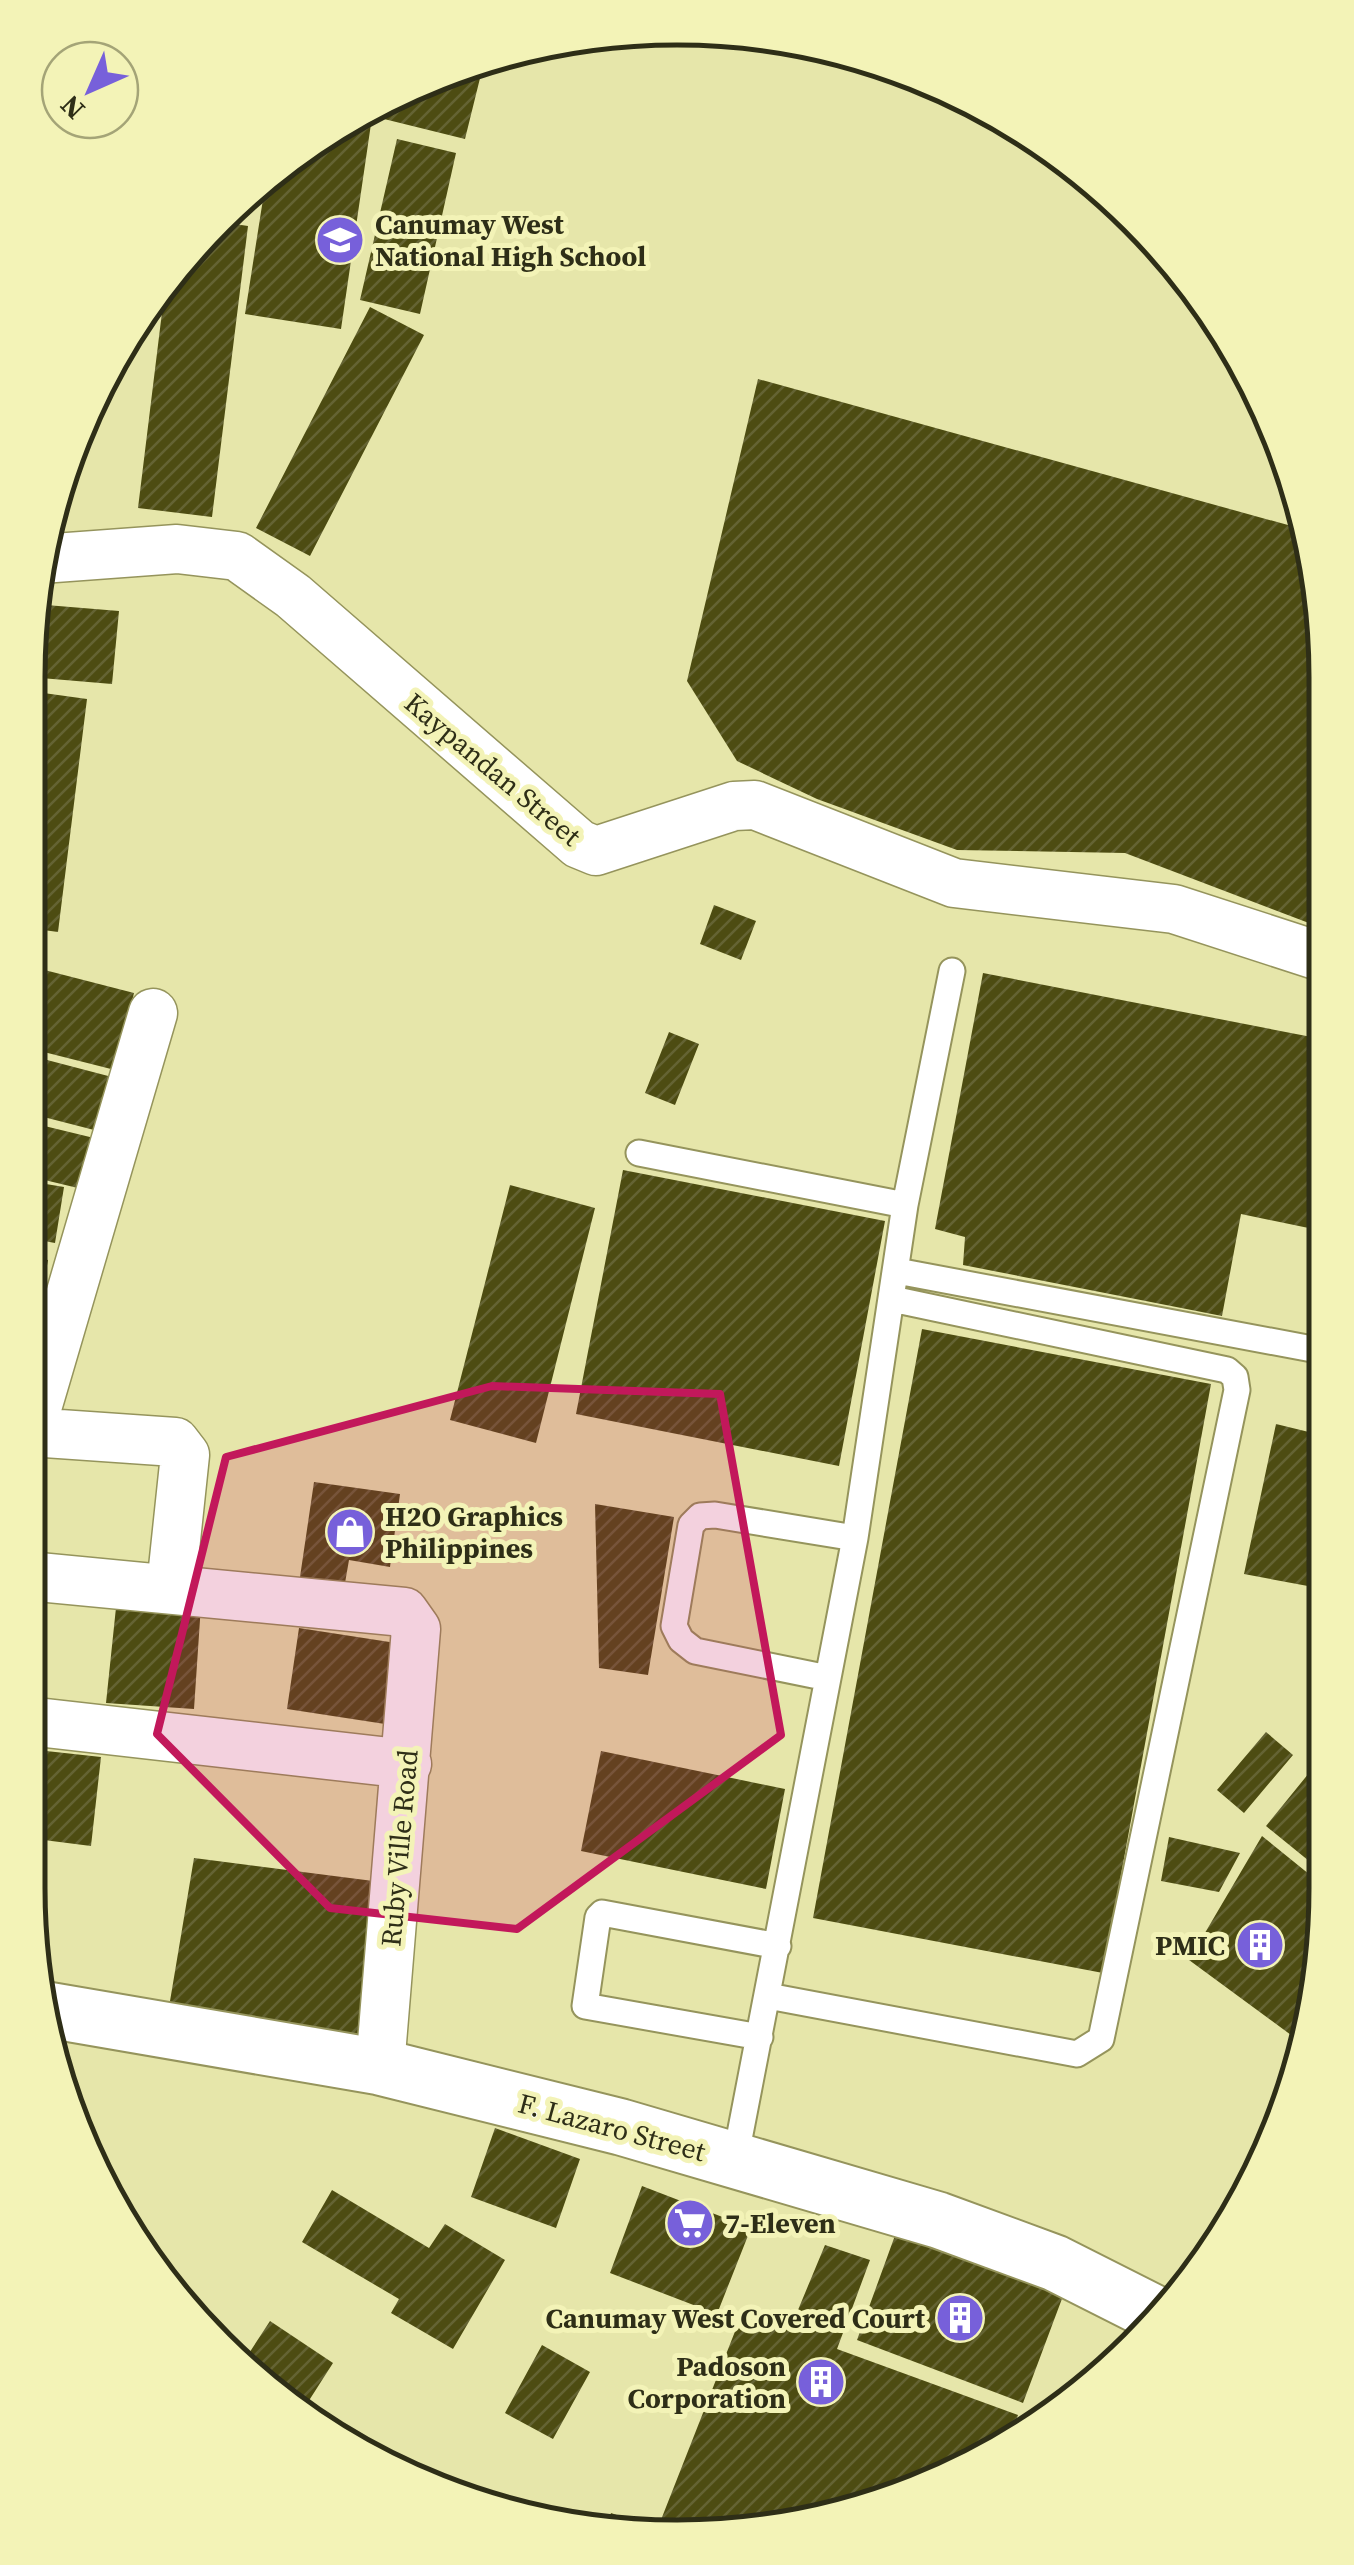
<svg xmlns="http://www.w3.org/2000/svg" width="1354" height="2565" font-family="'Source Serif 4',serif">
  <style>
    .building { fill: url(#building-hatch) }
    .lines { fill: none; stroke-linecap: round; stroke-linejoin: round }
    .service-casing { stroke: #95945c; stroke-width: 29 }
    .minor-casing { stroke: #95945c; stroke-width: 51 }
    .tertiary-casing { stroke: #95945c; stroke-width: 59 }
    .service { stroke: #fff; stroke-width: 25 }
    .minor { stroke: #fff; stroke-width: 48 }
    .tertiary { stroke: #fff; stroke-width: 55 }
    .marked { fill: #c2185b; fill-opacity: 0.2; stroke: #c2185b; stroke-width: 8; stroke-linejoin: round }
    .labels { text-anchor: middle; stroke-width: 10; stroke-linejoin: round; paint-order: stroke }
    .poi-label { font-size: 28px; font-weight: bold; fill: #2e2e17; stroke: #f3f3b7; text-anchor: start }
    .street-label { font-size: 28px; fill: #2e2e17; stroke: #f3f3b7 }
    .rim { fill: none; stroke: #2e2e17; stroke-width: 5 }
  </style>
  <defs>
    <pattern id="building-hatch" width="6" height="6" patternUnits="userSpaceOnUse" patternTransform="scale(2.5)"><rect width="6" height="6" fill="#4d4c12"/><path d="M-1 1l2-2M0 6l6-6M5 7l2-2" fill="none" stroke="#646333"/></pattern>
  </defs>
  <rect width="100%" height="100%" fill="#e6e6aa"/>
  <!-- building -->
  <path class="building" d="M484,62L465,139L384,119L387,110Z
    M372,117L341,329L245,314L266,180L281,162Z
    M397,139L456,153L420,314L360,300Z
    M228,223L248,226L212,517L138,508L164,296Z
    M370,307L424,335L310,556L256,528Z
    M758,379L1306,530L1321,593L1322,928L1125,853L957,850L817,799L737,761L687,681Z
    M34,604L119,611L112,684L29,677Z
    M29,691L87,699L58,932L29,928Z
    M714,905L756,921L741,960L700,944Z
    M29,966L134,993L115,1070L28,1048Z
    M983,973L1322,1039L1323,1231L1241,1214L1222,1316L963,1265L965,1237L935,1229Z
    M669,1032L699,1044L675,1105L645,1093Z
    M28,1055L112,1077L98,1131L28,1113Z
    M28,1122L94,1138L82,1189L28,1176Z
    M623,1170L885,1221L839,1466L576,1414Z
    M28,1181L64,1187L55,1243L28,1238Z
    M510,1185L595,1208L536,1443L450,1420Z
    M28,1256L48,1260L40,1305L28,1303Z
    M28,1309L38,1310L30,1359H28Z
    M922,1329L1211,1384L1103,1973L813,1918Z
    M1322,1406L1324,1589L1244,1574L1276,1424L1317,1434Z
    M314,1482L400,1494L390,1567L349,1560L345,1583L300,1577Z
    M595,1504L674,1517L648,1675L599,1668Z
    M117,1598L201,1605L194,1709L106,1703Z
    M299,1628L396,1643L385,1724L287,1709Z
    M1266,1732L1293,1755L1244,1813L1217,1790Z
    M28,1749L101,1757L91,1846L28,1838Z
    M601,1751L785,1789L766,1889L581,1851Z
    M1322,1757L1325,1759V1874L1266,1826Z
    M1262,1836L1325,1887V1930L1306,2046L1189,1960Z
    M1169,1837L1240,1853L1219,1892L1161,1881Z
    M194,1858L381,1882L362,2042L169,2007Z
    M495,2128L580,2159L556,2228L471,2197Z
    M642,2186L751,2228L717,2314L610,2273Z
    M332,2190L429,2248L445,2224L505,2260L453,2349L391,2313L399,2299L302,2242Z
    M897,2230L1063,2296L1023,2403L857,2340Z
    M825,2245L870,2260L837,2349L1018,2415L1012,2434L926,2488L720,2536L657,2530L745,2306L793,2322Z
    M270,2321L333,2363L301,2413L244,2361Z
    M542,2345L590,2372L553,2439L505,2413Z
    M611,2513L654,2528V2530L607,2525Z"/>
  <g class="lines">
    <!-- service casing -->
    <g class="service-casing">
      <path id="service" d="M639,1153L905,1205
        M897,1271L1323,1351
        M828,1678L695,1651L681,1640L674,1626L691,1525L700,1516L715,1515L855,1538
        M768,1996L1077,2054L1101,2039L1237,1390L1235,1377L1227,1370L892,1299
        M760,2037L585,2006L598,1917L602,1913L778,1946
        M735,2160L855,1538L905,1205L952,971"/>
    </g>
    <!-- minor casing -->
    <g class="minor-casing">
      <path id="minor" d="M41,559L177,549L237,556L293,596L579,844L596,851L734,806L755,805L954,883L1174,909L1322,957
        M153,1013L35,1415L45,1433L175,1442L185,1455L171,1587
        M28,1576L404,1612L416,1629L380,2067
        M28,1721L407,1764"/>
    </g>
    <!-- tertiary casing -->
    <g class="tertiary-casing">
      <path id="tertiary" d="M48,2010L380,2067L621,2127L938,2220L1055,2263L1156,2314"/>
    </g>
    <!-- service -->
    <use href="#service" class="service"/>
    <!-- minor -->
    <use href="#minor" class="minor"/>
    <!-- tertiary -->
    <use href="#tertiary" class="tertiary"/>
  </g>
  <!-- marked area -->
  <path class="marked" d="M492,1386L720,1394L781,1735L517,1929L330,1908L157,1734L226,1457Z"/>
  <!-- icons -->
  <defs>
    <g id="school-disc" transform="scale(2.5)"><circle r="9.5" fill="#7760da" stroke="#f3f3b7"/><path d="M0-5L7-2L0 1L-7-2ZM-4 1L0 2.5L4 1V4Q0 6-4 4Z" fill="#fff"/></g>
    <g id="shop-disc" transform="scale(2.5)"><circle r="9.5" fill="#7760da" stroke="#f3f3b7"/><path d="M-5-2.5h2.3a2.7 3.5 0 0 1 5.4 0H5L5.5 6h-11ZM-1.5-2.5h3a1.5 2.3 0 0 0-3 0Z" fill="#fff"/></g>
    <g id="building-disc" transform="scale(2.5)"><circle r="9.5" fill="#7760da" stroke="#f3f3b7"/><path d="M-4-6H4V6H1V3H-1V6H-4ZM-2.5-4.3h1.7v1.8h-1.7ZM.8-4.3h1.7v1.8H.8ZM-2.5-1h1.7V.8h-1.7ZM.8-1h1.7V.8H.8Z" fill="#fff"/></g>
    <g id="supermarket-disc" transform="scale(2.5)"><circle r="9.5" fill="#7760da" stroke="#f3f3b7"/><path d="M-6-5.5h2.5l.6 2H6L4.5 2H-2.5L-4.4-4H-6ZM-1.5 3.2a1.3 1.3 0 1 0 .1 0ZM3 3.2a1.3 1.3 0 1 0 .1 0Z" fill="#fff"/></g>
  </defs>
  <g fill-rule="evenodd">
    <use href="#school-disc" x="340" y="240"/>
    <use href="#shop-disc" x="350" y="1532"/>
    <use href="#building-disc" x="1260" y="1945"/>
    <use href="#supermarket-disc" x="690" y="2223"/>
    <use href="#building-disc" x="960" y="2318"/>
    <use href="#building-disc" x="821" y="2382"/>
  </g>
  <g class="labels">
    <!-- poi labels -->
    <g class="poi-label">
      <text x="375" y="234">Canumay West<tspan x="375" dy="32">National High School</tspan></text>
      <text x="385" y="1526">H2O Graphics<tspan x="385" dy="32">Philippines</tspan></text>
      <text x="1225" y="1955" text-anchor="end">PMIC</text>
      <text x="725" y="2233">7-Eleven</text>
      <text x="925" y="2328" text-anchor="end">Canumay West Covered Court</text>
      <text x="786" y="2376" text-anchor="end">Padoson<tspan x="786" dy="32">Corporation</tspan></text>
    </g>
    <!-- street labels -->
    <g class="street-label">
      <text transform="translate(493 769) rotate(40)" y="10">Kaypandan Street</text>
      <text transform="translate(399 1848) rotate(-85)" y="10">Ruby Ville Road</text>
      <text transform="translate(612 2127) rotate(15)" y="10">F. Lazaro Street</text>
    </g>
  </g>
  <!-- crop -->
  <path d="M0 0H1354V2565H0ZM677 45H677A632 632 0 0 1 1309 677V1888A632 632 0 0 1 677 2520H677A632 632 0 0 1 45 1888V677A632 632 0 0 1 677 45Z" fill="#f3f3b7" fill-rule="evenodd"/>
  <path class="rim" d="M677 45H677A632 632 0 0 1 1309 677V1888A632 632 0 0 1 677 2520H677A632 632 0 0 1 45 1888V677A632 632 0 0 1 677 45Z"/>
  <!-- north arrow -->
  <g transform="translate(90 90) rotate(225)"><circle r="48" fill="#f3f3b7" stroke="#a4a477" stroke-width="2.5"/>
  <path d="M0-8L18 38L0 25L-18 38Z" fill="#7760da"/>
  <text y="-15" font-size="28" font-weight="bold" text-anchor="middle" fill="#2e2e17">N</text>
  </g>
</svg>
